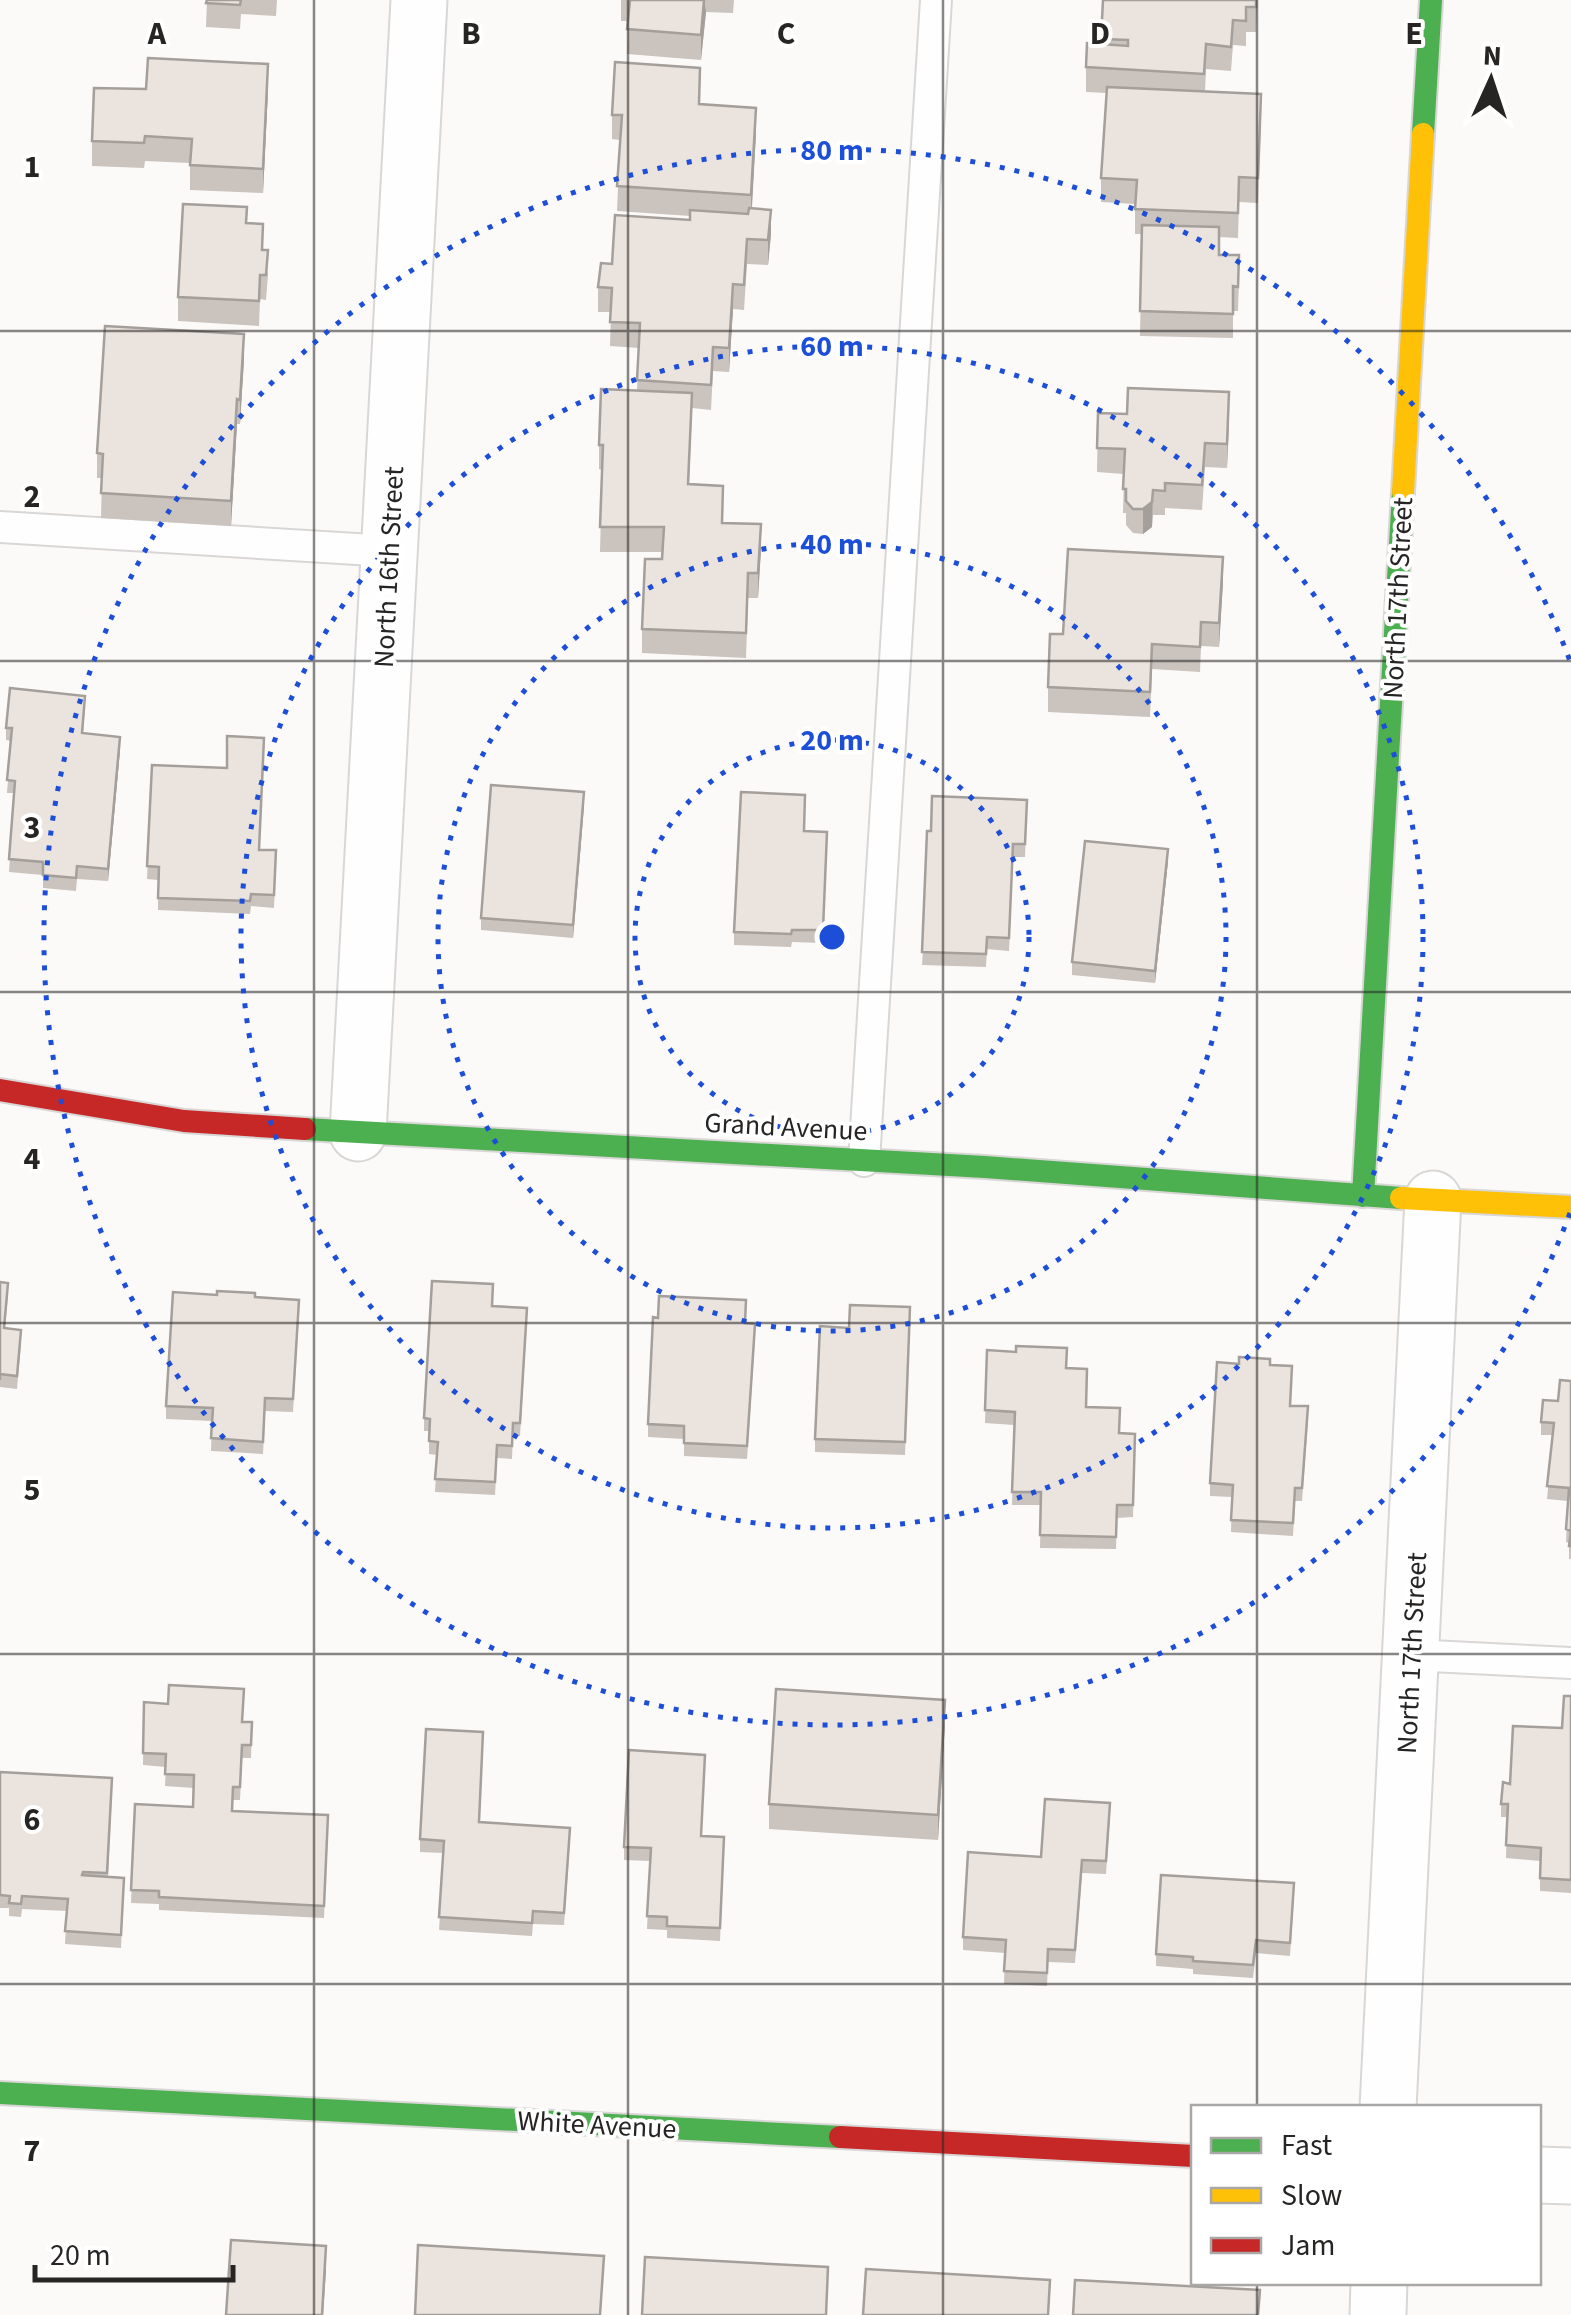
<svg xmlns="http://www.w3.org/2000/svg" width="1571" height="2315" font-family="'Source Sans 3',sans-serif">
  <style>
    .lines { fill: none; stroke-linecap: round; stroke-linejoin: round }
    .lane-casing { stroke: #d9d7d6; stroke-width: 34 }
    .street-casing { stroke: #d9d7d6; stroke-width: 59 }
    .fast-casing { stroke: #d9d7d6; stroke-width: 26 }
    .slow-casing { stroke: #d9d7d6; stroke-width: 26 }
    .jam-casing { stroke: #d9d7d6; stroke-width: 26 }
    .lane { stroke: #fffefe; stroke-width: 30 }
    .street { stroke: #fffefe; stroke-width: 55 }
    .fast { stroke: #4caf50; stroke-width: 22 }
    .slow { stroke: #ffc107; stroke-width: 22 }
    .jam { stroke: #c62828; stroke-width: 22 }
    .wall { fill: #cac3be }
    .shaded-wall { fill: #a49f9b }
    .building { fill: #ebe3dd; stroke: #a49f9b; stroke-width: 2.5 }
    .grid { fill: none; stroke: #272524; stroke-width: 2.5; stroke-opacity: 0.55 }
    .ring { fill: none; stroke: #1d4ed8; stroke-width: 5; stroke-dasharray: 5 10 }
    .labels { text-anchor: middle; stroke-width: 8; stroke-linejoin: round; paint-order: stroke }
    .street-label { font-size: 28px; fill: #272524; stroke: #fff }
    .grid-label { font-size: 32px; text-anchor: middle; font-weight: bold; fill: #272524; stroke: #fff; stroke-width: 8; stroke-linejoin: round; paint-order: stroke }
    .centre { fill: #1d4ed8; stroke: #fff; stroke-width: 5 }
    .ring-label { font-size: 30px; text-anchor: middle; font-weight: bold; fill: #1d4ed8; stroke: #fff; stroke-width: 8; stroke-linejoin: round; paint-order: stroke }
  </style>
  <rect width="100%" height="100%" fill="#fcfaf8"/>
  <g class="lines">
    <!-- lane casing -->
    <g class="lane-casing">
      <path id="lane" d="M0,527L389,551
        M864,1161L936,0
        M1411,1655L1571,1663"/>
    </g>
    <!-- street casing -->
    <g class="street-casing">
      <path id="street" d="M358,1133L419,0
        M1388,2108L1433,1199
        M1538,2175L1571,2176
        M1378,2315L1379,2282"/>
    </g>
    <!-- fast casing -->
    <g class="fast-casing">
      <path id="fast" d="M1423,134L1431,0
        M305,1129L985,1167L1401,1198
        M1363,1196L1403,492
        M0,2093L840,2137"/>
    </g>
    <!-- slow casing -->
    <g class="slow-casing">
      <path id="slow" d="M1403,492L1423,134
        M1401,1198L1571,1207"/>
    </g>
    <!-- jam casing -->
    <g class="jam-casing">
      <path id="jam" d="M0,1090L184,1121L305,1129
        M840,2137L1194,2156"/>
    </g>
    <!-- lane -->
    <use href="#lane" class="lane"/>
    <!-- street -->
    <use href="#street" class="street"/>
    <!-- fast -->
    <use href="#fast" class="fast"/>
    <!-- slow -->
    <use href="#slow" class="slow"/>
    <!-- jam -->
    <use href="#jam" class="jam"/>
  </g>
  <!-- wall -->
  <path class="wall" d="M207,0H277L276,16L241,14L240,29L206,27Z
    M621,0H734L733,13L706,12L701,60L627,54L628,21H621Z
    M1103,0H1257L1256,32H1246V46L1233,45L1231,71L1206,69L1205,92L1261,119L1258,203L1239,202L1238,238L1219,237V255L1239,280L1238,311H1233V338L1140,336L1142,234H1135V204L1101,202V178L1107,93L1086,92V67L1101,44Z
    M268,89L263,193L190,190V163L145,161L144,168L92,166V141Z
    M700,104L756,133L752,209L771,234L768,265L747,264L744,310L733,309L729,372L713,371L711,410L692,408L689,484L722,523L761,549L758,598H748L746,658L642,653V629L662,559V552H600L602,470L599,469V445L637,390L639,348L610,346L611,312H598V287L612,264L690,220V216L617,211L620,140L612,139V115Z
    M247,223L263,250L268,275L266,300L260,299L259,326L178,321V297Z
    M244,359L240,424H237L231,526L101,518L102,478H97V453Z
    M1098,413L1229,417L1227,468L1205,467L1202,510L1165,508V515H1153L1152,527L1143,534L1133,533L1126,525V513H1123L1124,474L1097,472Z
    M1223,582L1219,647L1201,646L1200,672L1152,669L1150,717L1048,712V687L1063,634Z
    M85,708L83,733L120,750L108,881L77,879L76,891L43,888V875L9,872L14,793H7L11,741L6,740V728Z
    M152,765L276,863L274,908L251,906L250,914L158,910V880L147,879Z
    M1027,800L1025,857H1013L1009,951L987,949L986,967L922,965L931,831Z
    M584,805L573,938L481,930V918Z
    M804,831L827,832L823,943L792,942L791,947L734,945V932Z
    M1168,861L1155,983L1072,975V962Z
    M0,1282L8,1295L5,1328L21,1343L17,1389L0,1387V1392Z
    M255,1297L299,1313L293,1412L265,1411L263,1454L211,1451L212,1421L166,1419V1406Z
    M493,1306L527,1320L520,1436H513L512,1459L497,1458L495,1495L435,1492L437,1455L429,1454V1431H424V1418Z
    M910,1307L905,1455L815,1452V1439L849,1328Z
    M746,1323L755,1337L747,1459L684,1456V1439L648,1437V1424Z
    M987,1350L1066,1368L1086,1407L1120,1433L1135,1434L1133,1517L1117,1518L1116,1549L1040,1548L1041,1505H1012L1014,1425L985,1423Z
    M1270,1365L1290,1406L1308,1419L1302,1501H1295L1293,1536L1231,1532L1232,1497L1210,1496V1483Z
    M1571,1381V1559H1569V1543L1566,1542L1568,1501L1547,1499L1553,1435H1541V1422Z
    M1571,1696V1893L1540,1891V1861L1506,1858L1507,1817H1501V1804L1510,1784L1562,1728Z
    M144,1702L168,1704L243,1722H252L251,1758H242L240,1800H233L232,1811L328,1815L324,1918L159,1910V1904L131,1903L135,1804L193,1807L194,1788L165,1786L166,1767L143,1765Z
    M945,1724L938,1840L769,1829V1804Z
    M0,1772L112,1791L108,1877L124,1878L121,1948L65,1944L67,1911L22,1909L21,1917L9,1916V1908H0Z
    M1110,1816L1106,1874L1082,1873L1075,1963L1048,1962L1047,1986L1004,1984L1005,1953L963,1950V1937L1041,1857Z
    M479,1822L570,1840L564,1925L533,1924L532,1936L439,1930L444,1853L420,1852V1839Z
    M701,1836L724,1837L720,1941L667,1938V1930L647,1929L650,1861L624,1860V1847Z
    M1294,1896L1290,1956L1256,1953L1253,1978L1193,1974V1969L1156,1966V1954Z"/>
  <!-- shaded-wall -->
  <path class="shaded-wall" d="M704,0L706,12L701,60V35Z
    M268,64V89L263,193V169Z
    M756,108V133L751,220V195Z
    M771,210V234L768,265V240Z
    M733,284V309L729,372V348Z
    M244,334V359L240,424V400Z
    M1229,392V417L1227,468V444Z
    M237,399V424L231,526V501Z
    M1153,490L1152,527L1143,534V509Z
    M761,524V549L758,598V573Z
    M1223,557V582L1219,647V623Z
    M120,737V750L108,881V869Z
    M584,792V805L573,938V925Z
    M1168,849V861L1155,983V971Z
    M945,1700V1724L938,1840V1815Z
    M326,2246V2271L323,2315H322Z"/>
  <!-- building -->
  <path class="building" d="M207,0H241L240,5L206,3Z
    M630,0H704L701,35L627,29Z
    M1103,0H1256V7H1246V21L1233,20L1231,47L1206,44L1204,74L1086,67L1087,43L1128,46V40L1101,39Z
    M148,58L268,64L263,169L190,165L192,139L145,136L144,143L92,141L94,88L146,89Z
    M615,62L700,68L699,104L756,108L751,195L617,186L622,115H612Z
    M1107,87L1261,94L1258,178L1239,177L1238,213L1135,209L1137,180L1101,178Z
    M183,204L247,207L246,223L263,224L262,250H268L266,275H260L259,301L178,297Z
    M749,208L771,210L768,240L747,239L744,285L733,284L729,348L713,347L711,385L637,380L640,323L610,322L612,288L598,287L601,263L612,264L615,215L690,220V210L748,214Z
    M1142,225L1219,227V255H1239L1238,287L1233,286V314L1140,311Z
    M105,326L244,334L240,400L237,399L231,501L101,493L103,454L97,453Z
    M1128,388L1229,392L1227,444L1205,443L1202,485L1165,483V491L1153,490L1152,502L1143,509H1133L1126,501V489H1123L1125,449L1097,448L1098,413L1127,414Z
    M601,389L692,393L688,484L723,486L722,523L761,524L758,573H748L746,633L642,629L645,559H662L664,527H600L603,445H599Z
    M1068,549L1223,557L1219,623L1201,622L1200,647L1152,644L1150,692L1048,687L1050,634H1063Z
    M10,688L85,696L82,733L120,737L108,869L77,866L76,878L43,875V862L9,859L15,781L7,780L12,728H6Z
    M227,736L264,738L259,850H276L274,895L251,894L250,901L158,898L159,867L147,866L152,765L227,768Z
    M491,785L584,792L573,925L481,918Z
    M741,792L805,795L804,831L827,832L823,930H792L791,934L734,932Z
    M932,796L1027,800L1025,844H1013L1009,938L987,937L986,954L922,952L927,831H931Z
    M1085,841L1168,849L1155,971L1072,962Z
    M432,1281L493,1284L492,1306L527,1308L520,1423H513L512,1446L497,1445L495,1482L435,1479L438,1442L429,1441L430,1419L424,1418Z
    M0,1282L8,1283L4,1328L21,1330L17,1376L0,1374V1380Z
    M217,1291L255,1293V1297L299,1300L293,1399L265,1398L263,1442L211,1438L213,1408L166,1406L173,1292L217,1295Z
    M659,1296L746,1300L745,1323L755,1324L747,1446L684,1443V1426L648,1424L653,1317L658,1318Z
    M850,1305L910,1307L905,1442L815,1439L820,1326L849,1328Z
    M1016,1346L1067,1348L1066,1368L1087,1369L1086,1407L1120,1408L1119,1433L1135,1434L1133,1505H1117L1116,1537L1040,1535L1041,1492H1012L1015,1412L985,1410L987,1350L1016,1352Z
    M1239,1357L1270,1359V1365L1292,1366L1290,1406H1308L1302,1488H1295L1293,1523L1231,1520L1233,1485L1210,1483L1217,1362L1239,1364Z
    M1560,1380L1571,1381V1546H1569L1571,1531L1566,1529L1569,1488L1547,1486L1554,1423L1541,1422L1543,1400L1558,1401Z
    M169,1685L244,1689L242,1722H252L251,1745H242L240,1787H233L232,1811L328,1815L324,1906L159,1897V1891L131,1890L135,1804L193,1807L194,1775L165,1774L166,1754L143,1753L144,1702L168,1704Z
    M776,1689L945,1700L938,1815L769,1804Z
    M1564,1696H1571V1880L1540,1878L1541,1848L1506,1845L1508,1804H1501L1503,1782L1510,1784L1513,1726L1562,1728Z
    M426,1729L483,1732L479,1822L570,1828L564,1913L533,1911L532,1923L439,1917L444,1841L420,1839Z
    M629,1750L705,1755L701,1836L724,1837L720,1928L667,1926V1917L647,1916L651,1848L624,1847Z
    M0,1772L112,1778L107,1873L83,1872L82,1875L124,1878L121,1935L65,1931L68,1899L22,1896L21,1904L9,1903L10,1896L0,1895Z
    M1045,1799L1110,1803L1106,1861L1082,1860L1075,1950L1048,1949L1047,1973L1004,1971L1006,1940L963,1937L968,1852L1041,1857Z
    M1161,1875L1294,1883L1290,1943L1256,1940L1253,1965L1193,1961V1957L1156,1954Z
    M231,2240L326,2246L322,2315H226Z
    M418,2245L604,2256L600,2315H415Z
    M645,2257L828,2267L826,2315H642Z
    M866,2269L1050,2280L1048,2315H863Z
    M1075,2280L1260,2290L1258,2315H1073Z"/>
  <!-- grid -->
  <path class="grid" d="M314,0V2315M628,0V2315M943,0V2315M1257,0V2108M0,331H1571M0,661H1571M0,992H1571M0,1323H1571M0,1654H1571M0,1984H1571M1257,2282V2315"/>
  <!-- distance rings -->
  <g class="ring">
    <circle cx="832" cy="937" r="197"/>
    <circle cx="832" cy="937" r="394"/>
    <circle cx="832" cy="937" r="591"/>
    <path d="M1570 1213A788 788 0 1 1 1570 661"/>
  </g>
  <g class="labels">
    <!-- street labels -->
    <g class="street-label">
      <text transform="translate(388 567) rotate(-87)" y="10">North 16th Street</text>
      <text transform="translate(1397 598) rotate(-87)" y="10">North 17th Street</text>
      <text transform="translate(786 1126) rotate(3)" y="10">Grand Avenue</text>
      <text transform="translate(1411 1653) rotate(-87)" y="10">North 17th Street</text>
      <text transform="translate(597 2124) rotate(3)" y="10">White Avenue</text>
    </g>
  </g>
  <g class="grid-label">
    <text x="157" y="44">A</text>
    <text x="471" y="44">B</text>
    <text x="786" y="44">C</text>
    <text x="1100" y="44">D</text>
    <text x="1414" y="44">E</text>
    <text x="32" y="177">1</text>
    <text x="32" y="507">2</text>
    <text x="32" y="838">3</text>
    <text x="32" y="1169">4</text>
    <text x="32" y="1500">5</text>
    <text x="32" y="1830">6</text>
    <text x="32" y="2161">7</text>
  </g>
  <circle cx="832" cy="937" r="15" class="centre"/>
  <g class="ring-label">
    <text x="832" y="160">80 m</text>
    <text x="832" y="356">60 m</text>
    <text x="832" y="554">40 m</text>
    <text x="832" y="750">20 m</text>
  </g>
  <!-- legend -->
  <rect x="1191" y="2105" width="350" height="180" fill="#ffffff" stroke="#a9a8a7" stroke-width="2.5"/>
  <rect x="1211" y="2138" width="50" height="15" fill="#4caf50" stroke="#a9a8a7" stroke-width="2.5"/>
  <text x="1281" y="2155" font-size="30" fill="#272524">Fast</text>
  <rect x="1211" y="2188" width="50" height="15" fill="#ffc107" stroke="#a9a8a7" stroke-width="2.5"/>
  <text x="1281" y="2205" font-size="30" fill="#272524">Slow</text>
  <rect x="1211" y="2238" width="50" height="15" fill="#c62828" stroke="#a9a8a7" stroke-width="2.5"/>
  <text x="1281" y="2255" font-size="30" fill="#272524">Jam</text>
  <!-- north arrow -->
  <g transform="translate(1491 80) rotate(3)" stroke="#ffffff" stroke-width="8" paint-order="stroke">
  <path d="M0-8L18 38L0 25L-18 38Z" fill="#272524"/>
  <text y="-15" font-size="28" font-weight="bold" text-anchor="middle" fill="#272524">N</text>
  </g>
  <!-- scale -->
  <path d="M35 2265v15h198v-15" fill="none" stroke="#272524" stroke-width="5"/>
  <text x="50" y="2265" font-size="30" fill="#272524" stroke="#ffffff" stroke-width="8" paint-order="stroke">20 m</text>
</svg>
